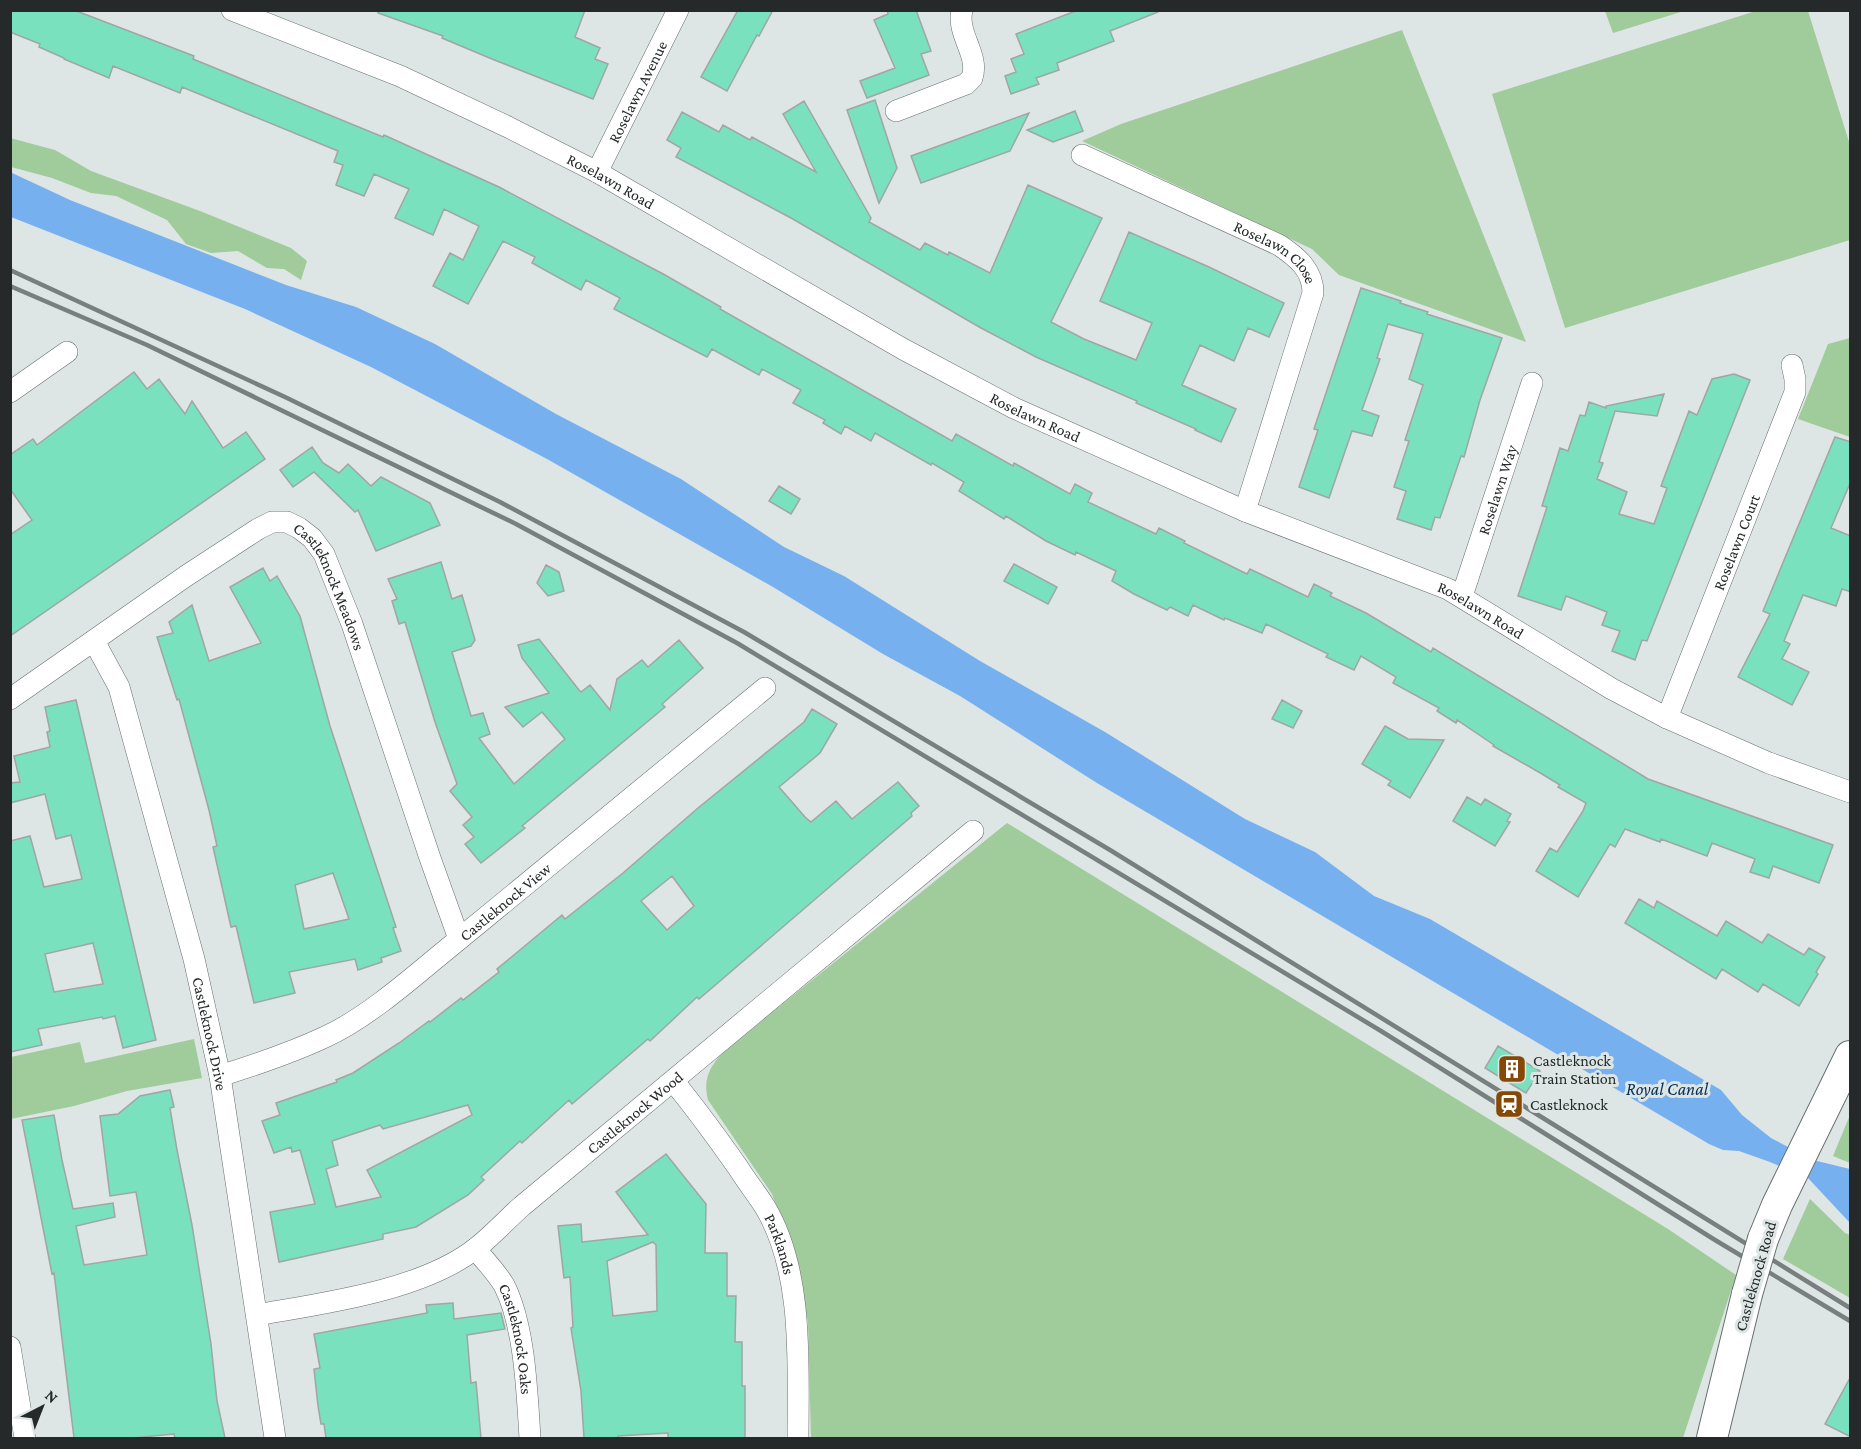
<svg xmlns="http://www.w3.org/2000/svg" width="1861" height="1449" font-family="'Crimson Pro',serif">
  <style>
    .green { fill: #a0cb9a }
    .water { fill: #77b0ef }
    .building { fill: #79e1be; stroke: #9fa6a3; stroke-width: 1.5; fill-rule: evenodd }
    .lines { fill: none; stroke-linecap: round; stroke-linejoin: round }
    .street-casing { stroke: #686f6f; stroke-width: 22 }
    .secondary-casing { stroke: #686f6f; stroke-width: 32 }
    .street { stroke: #fff; stroke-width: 21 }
    .secondary { stroke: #fff; stroke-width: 30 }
    .rail { stroke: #797e7e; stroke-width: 4.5 }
    .secondary-bridge-casing { stroke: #686f6f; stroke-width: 32; stroke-linecap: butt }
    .secondary-bridge { stroke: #fff; stroke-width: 30 }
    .labels { text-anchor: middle; stroke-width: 6; stroke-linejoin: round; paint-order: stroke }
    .street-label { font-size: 16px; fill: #262929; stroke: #dde5e5 }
    .poi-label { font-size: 16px; fill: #262929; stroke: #dde5e5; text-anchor: start }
    .water-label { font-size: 18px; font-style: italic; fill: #052e56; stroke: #dde5e5 }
  </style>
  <rect width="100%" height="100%" fill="#dde5e5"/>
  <!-- green -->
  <path class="green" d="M1759,10L1808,11L1850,145V240L1565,328L1492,94Z
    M1605,11V10L1684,11L1613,33Z
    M1402,30L1526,342L1339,275L1312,249L1082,141L1121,124Z
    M10,138L55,150L91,171L200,211L291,248L307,261L301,280L284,269L267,268L238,251L211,253L186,244L167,220L116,196L91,193L52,178L11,167Z
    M1850,338V437L1798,419L1828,344Z
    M1007,823L1668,1229L1736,1275L1683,1438H811L808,1322L791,1248L772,1194L708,1100C703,1079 709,1068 723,1052Z
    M194,1039L202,1078L127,1091L74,1106L11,1119V1057L80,1042L85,1063Z
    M1850,1115V1163L1833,1156Z
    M1810,1199L1845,1233L1850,1235V1298L1783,1259Z"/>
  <!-- water -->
  <path class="water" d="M10,172L70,200L286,285L356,307L435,344L556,414L681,479L784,547L844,576L980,661L1105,732L1245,819L1315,852L1374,896L1430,919L1721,1090L1742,1115L1771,1138L1813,1160L1850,1169V1223L1808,1178L1770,1162L1739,1151L1723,1150L1709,1144L1097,783L960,696L883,654L773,587L547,459L371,367L245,309L11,217Z"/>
  <!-- building -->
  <path class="building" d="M10,10H74L194,56L193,59L383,137L384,135L499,187L665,275L721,307L720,309L952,441L956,434L1013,466L1014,463L1070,494L1075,484L1092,493L1088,502L1156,534L1159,528L1185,541L1184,543L1247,574L1250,569L1308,597L1314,584L1332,593L1330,596L1366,613L1431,652L1433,648L1648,779L1833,845L1819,883L1773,866L1769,878L1750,872L1755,859L1712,843L1707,856L1661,839L1660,842L1625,829L1615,847L1610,844L1578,897L1536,871L1550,848L1557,852L1583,811L1586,803L1558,787L1560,785L1542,774L1493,746L1494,745L1457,720L1456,723L1437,711L1439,708L1393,683L1396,677L1361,656L1354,670L1326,657L1328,654L1266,624L1262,633L1225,618L1224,620L1193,605L1188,616L1170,607L1167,610L1134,594L1112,581L1116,571L1076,552L1075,555L1046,541L1006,516L1004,519L959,491L964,482L932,463L931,465L875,433L871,441L845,426L841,434L823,423L825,420L793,403L801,390L762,369L759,375L712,349L707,357L614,309L620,298L586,280L581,290L532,263L535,257L503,241L468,304L433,286L450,253L463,260L479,226L444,209L433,235L395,218L409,189L374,174L364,196L336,185L343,165L334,162L338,151L182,87L180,93L113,66L109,78L64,59V58L39,47L40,44L10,32Z
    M378,10H585L575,37L600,48L595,59L608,64L593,99L492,59L442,38L443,36L378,13Z
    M738,10H773L759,36L757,35L727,91L701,77Z
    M887,10H916L931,51L921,54L929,75L867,98L860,81L895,68L874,20L888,14Z
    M1078,10H1158V12L1110,31L1114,41L1057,63L1059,70L1036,78L1039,84L1011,94L1005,76L1016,72L1011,59L1024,54L1016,34Z
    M875,100L897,168L879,203L847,110Z
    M804,101L871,218L869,222L920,250L925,243L948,255L949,252L990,273L1028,185L1102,218L1051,322L1084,339L1136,360L1152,323L1100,301L1129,232L1209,267L1284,303L1269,337L1248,328L1234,361L1200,345L1182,385L1236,409L1221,442L1195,430L1196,429L1136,403L1137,401L1036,357L981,328L791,218L676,157L681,148L667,140L682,112L719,132L723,125L750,140L752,137L816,172L783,114Z
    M1075,111L1083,131L1053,142L1027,130Z
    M1029,113L1010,151L921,183L911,156Z
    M1361,288L1401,301L1400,303L1428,312L1427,314L1502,338L1480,400L1464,457L1461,456L1440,518L1435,517L1431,530L1397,519L1406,491L1394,487L1409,441L1405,440L1423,385L1409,379L1423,334L1388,324L1377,358L1380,359L1362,410L1379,416L1372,436L1352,431L1329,498L1299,487L1318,430L1314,429Z
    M134,372L147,389L159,379L185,414L192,401L223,448L246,432L265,459L10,636V535L32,520L10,489V455L33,439L37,445Z
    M1734,374L1750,380L1647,641L1642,640L1635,660L1612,651L1620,631L1602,625L1607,612L1566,596L1561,610L1518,596L1547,507L1542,506L1560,448L1568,451L1580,415L1585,416L1589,402L1606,408V406L1664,394L1657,416L1615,411L1599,462L1603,463L1597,479L1627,492L1619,514L1654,524L1667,488L1661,486L1689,411L1697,415L1712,379Z
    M1835,437L1851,442V481L1831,528L1851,536V592L1842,589L1836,606L1803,595L1784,641L1790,644L1782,659L1809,672L1792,705L1738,677L1770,614L1763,611Z
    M312,447L323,463L339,473L348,464L371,486L381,477L430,503L440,525L376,551L358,510L355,512L314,472L293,487L280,470Z
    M779,486L800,499L791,514L769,501Z
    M441,562L452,599L462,595L475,640L471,646L452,652L471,716L483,713L490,734L479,738L514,784L565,739L542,712L523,727L505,707L549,693L522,658L518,645L539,639L579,690L581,692L590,685L610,710L617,679L642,660L648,667L679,640L703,668L662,704L665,707L522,826L525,828L481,863L465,844L474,837L463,825L472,817L450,791L457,784L435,722L405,622L399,624L392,601L397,599L388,579Z
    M1014,564L1057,587L1048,604L1004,581Z
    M546,565L559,572L564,591L548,596L537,583Z
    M263,568L270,581L277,576L300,616L330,726L396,927L393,928L401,951L381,958L382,962L358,970L355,959L289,972L295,993L254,1003L236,926L231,927L220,878L213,847L217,846L209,810L179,699L177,700L157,637L173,633L169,622L192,605L209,661L261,643L230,587ZM333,873L349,919L304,929L295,885Z
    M76,700L156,1040L123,1048L115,1016L103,1019L102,1017L38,1029L42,1045L10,1052V841L30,836L44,887L82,879L71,835L56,839L45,794L10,803V783L20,782L14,756L50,747L47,732L50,731L45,707ZM93,943L103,984L54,992L45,954Z
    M1282,700L1302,711L1293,728L1272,719Z
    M812,709L837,724L820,753L779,787L805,817L811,822L836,801L852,819L898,782L919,806L911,813L912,816L699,999L697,997L650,1041L648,1039L572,1104L569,1100L522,1143L520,1141L481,1177L484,1180L468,1195L416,1227L383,1234V1239L279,1262L270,1212L315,1204L300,1150L292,1152L291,1147L274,1153L262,1121L280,1115L276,1103L337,1082L336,1080L353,1073L399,1043L429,1021L430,1022L461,998L463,1000L499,972L497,969L562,915L565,919L623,873L698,808L804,722ZM672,876L694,906L667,930L641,901ZM468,1105L472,1115L367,1170L381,1197L336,1207L326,1169L338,1165L332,1141L380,1125L383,1129Z
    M1385,726L1408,739L1444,740L1410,798L1388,785L1391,781L1362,764Z
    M1467,797L1481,805L1485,799L1511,814L1507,821L1510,822L1495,846L1453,821Z
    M1639,899L1654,908L1657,901L1717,936L1726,921L1762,943L1768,934L1804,955L1809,948L1825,957L1816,972L1818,974L1799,1006L1763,984L1758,992L1722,969L1716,979L1625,923Z
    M1498,1046L1540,1071L1526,1093L1485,1068Z
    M170,1090L174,1107L170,1108L177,1150L192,1225L211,1344L217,1401L225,1438H175L174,1434L132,1438H74L54,1273L52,1274L22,1120L54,1115L62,1160L73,1209L113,1203L115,1217L76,1226L84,1265L147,1255L136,1192L110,1196L100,1116L118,1114L140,1096Z
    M666,1154L706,1204L705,1253H727V1296H736L735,1342H742V1386H745V1438H668V1433L618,1436V1438H584L581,1391L571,1328L573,1327L570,1277L564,1278L558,1226L581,1224L582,1242L648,1235L616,1192ZM653,1242L656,1245L657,1311L613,1316L607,1261Z
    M453,1303L454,1319L501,1313L505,1329L467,1335L471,1383L476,1382L481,1438H326L324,1424H321L318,1406L314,1369L320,1368L314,1334L427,1313L426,1305Z
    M1851,1376V1437L1825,1424Z"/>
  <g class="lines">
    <!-- street casing -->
    <g class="street-casing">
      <g id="street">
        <path id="s1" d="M232,10L400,76L508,127L597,172L903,349L1014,408L1245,511L1448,589L1612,689L1667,718L1769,763L1850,792"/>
        <path d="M896,111L966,84L972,78C980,55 956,34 962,10"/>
        <path id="s2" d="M1082,155L1279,245C1297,257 1313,270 1313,293L1245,511"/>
        <path id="s3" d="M597,172L678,10"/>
        <path d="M10,392L67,352"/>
        <path id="s4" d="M1462,596L1532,383"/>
        <path id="s5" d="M94,641L119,687L194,959L220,1076L275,1438"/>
        <path id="s6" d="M10,699L186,576L258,529L272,522H287L299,528L312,538L324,554L352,624L430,858L459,939"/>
        <path id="s7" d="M1667,718L1795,392V379L1792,365"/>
        <path id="s8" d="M220,1076C255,1065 291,1053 325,1037C361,1021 404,985 435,959L765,688"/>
        <path id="s9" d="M674,1082C697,1110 718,1139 739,1169C747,1182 757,1194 765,1207C804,1272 798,1365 798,1438"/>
        <path id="s10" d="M475,1249C485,1260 496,1272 504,1285C525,1326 527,1393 530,1438"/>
        <path id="s11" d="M257,1315C324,1303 420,1291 475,1249C492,1236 506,1220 522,1206L973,831"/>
        <path d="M10,1347L25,1438"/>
      </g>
    </g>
    <!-- secondary casing -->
    <g class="secondary-casing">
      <path id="secondary" d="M1763,1239L1777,1205L1850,1056
        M1712,1438L1747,1294"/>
    </g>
    <!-- street -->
    <use href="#street" class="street"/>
    <!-- secondary -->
    <use href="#secondary" class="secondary"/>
    <!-- rail -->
    <path class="rail" d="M10,270L285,397L500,502L744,632L1110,850L1850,1308
      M10,286L147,345L516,524L737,643L1381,1031L1715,1240L1850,1321"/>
    <!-- secondary-bridge casing -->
    <g class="secondary-bridge-casing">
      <path id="secondary-bridge" d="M1747,1294L1763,1239"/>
    </g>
    <!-- secondary-bridge -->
    <use href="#secondary-bridge" class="secondary-bridge"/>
  </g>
  <!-- icons -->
  <defs>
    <g id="building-square" transform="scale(1.5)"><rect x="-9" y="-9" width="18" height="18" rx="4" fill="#854805" stroke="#dde5e5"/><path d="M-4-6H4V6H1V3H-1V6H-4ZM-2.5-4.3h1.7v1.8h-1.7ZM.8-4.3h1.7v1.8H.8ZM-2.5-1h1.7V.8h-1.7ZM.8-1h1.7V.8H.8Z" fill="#fff"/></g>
    <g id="station-square" transform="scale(1.5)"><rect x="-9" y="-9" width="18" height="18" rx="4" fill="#854805" stroke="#dde5e5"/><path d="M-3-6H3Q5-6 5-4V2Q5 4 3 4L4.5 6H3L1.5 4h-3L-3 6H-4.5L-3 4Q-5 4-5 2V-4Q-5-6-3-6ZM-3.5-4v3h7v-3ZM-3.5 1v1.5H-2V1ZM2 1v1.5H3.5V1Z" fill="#fff"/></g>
  </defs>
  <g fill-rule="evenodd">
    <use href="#building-square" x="1512" y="1069"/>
    <use href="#station-square" x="1509" y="1104"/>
  </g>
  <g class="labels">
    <!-- street labels -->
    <g class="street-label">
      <text dy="6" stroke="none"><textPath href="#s3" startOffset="90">Roselawn Avenue</textPath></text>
      <text dy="6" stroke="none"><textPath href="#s1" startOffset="416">Roselawn Road</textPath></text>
      <text dy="6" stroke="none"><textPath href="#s2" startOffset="218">Roselawn Close</textPath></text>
      <text dy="6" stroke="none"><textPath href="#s1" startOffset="902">Roselawn Road</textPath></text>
      <text dy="6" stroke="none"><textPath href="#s4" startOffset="112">Roselawn Way</textPath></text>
      <text dy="6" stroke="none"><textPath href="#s7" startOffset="189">Roselawn Court</textPath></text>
      <text dy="6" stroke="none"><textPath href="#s6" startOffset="412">Castleknock Meadows</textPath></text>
      <text dy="6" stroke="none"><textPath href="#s1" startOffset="1388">Roselawn Road</textPath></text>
      <text dy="6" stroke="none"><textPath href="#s8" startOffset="338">Castleknock View</textPath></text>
      <text dy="6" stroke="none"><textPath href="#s5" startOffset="411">Castleknock Drive</textPath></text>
      <text dy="6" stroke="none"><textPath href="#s11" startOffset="440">Castleknock Wood</textPath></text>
      <text dy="6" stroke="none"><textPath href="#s9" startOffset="195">Parklands</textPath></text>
      <text transform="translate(1755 1276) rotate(-74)" y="6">Castleknock Road</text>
      <text dy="6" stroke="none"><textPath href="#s10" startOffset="102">Castleknock Oaks</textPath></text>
    </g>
    <!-- poi labels -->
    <g class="poi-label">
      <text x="1533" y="1066">Castleknock<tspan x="1533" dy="18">Train Station</tspan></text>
      <text x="1530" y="1110">Castleknock</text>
    </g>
    <!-- water labels -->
    <g class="water-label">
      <text x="1667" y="1095">Royal Canal</text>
    </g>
  </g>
  <!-- border -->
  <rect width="1861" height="1449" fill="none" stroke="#262929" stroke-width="24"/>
  <!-- north arrow -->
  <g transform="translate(42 1407) rotate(42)" stroke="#dde5e5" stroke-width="4.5" paint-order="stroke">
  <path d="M0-4.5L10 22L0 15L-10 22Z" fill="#262929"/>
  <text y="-9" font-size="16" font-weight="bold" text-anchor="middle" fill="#262929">N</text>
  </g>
</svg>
